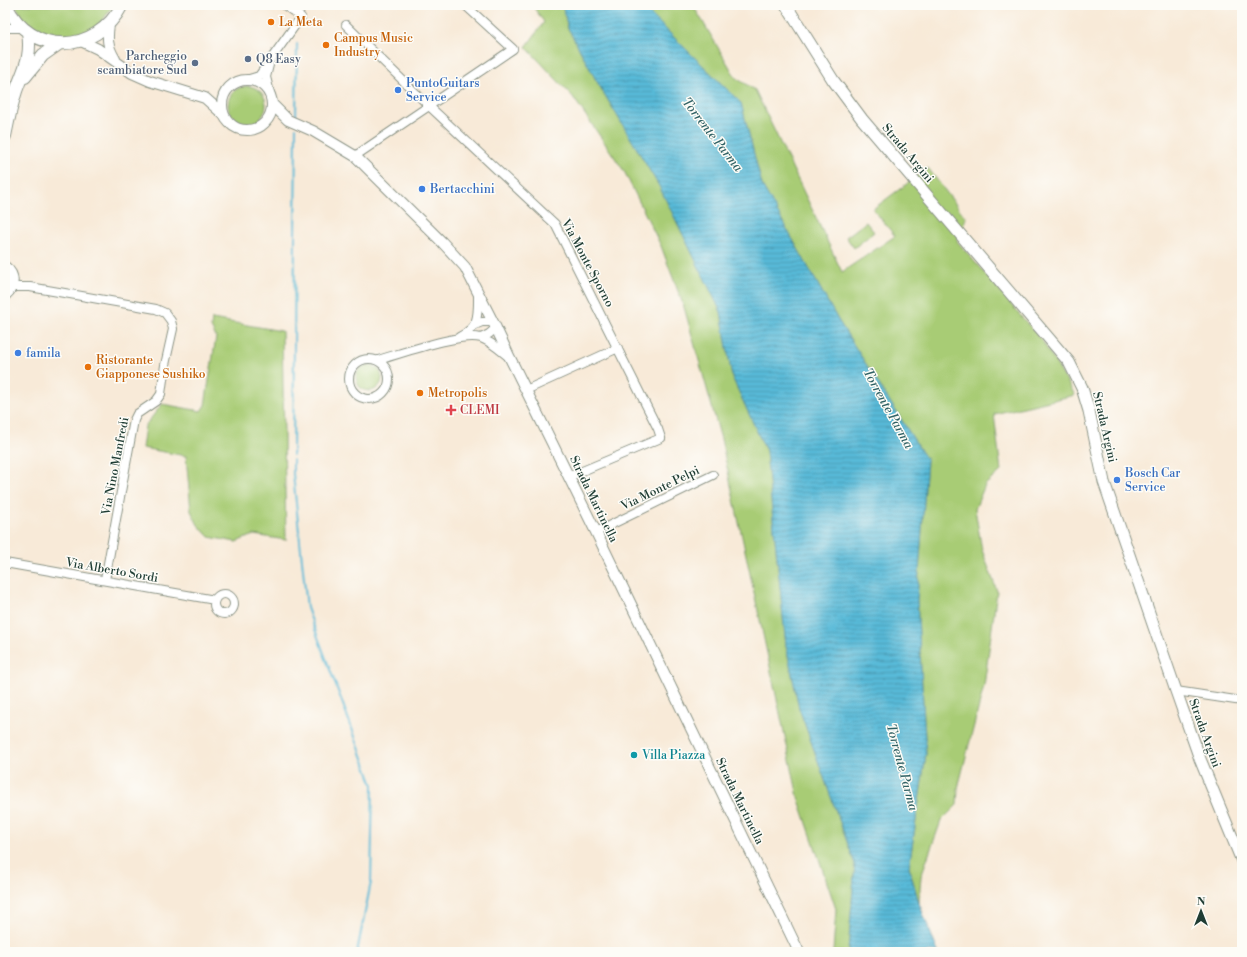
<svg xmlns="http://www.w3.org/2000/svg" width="1247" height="957" font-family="'Libre Bodoni',serif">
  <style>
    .green { fill: #a8cc75; stroke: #648454 }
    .water { fill: url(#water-rules); stroke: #3c7c86 }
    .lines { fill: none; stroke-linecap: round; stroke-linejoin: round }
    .stream { stroke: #59bad8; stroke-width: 2 }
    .minor-casing { stroke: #8c9486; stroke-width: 10 }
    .tertiary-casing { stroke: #8c9486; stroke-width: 12 }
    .secondary-casing { stroke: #8c9486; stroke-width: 13 }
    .primary-casing { stroke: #8c9486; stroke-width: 14 }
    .minor { stroke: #fff; stroke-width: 8 }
    .tertiary { stroke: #fff; stroke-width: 10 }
    .secondary { stroke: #fff; stroke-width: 11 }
    .primary { stroke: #fff; stroke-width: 12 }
    .food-dot { fill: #e8710a; stroke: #fdfcf7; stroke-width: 1.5 }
    .service-dot { fill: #5c6f8a; stroke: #fdfcf7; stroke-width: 1.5 }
    .shop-dot { fill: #3f7fe0; stroke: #fdfcf7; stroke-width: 1.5 }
    .health-dot { fill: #e0444e; stroke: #fdfcf7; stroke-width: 1.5 }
    .culture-dot { fill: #0f9aa8; stroke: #fdfcf7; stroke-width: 1.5 }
    .labels { text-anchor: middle; stroke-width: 3; stroke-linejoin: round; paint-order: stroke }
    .food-label { font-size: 12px; fill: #c56008; stroke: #fdfcf7; text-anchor: start }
    .service-label { font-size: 12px; fill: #4e5e75; stroke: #fdfcf7; text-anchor: end }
    .shop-label { font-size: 12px; fill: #366cbe; stroke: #fdfcf7; text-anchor: start }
    .street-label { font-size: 12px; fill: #1f3d34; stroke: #fdfcf7 }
    .health-label { font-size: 12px; fill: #be3a42; stroke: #fdfcf7; text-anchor: start }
    .culture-label { font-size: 12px; fill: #0d838f; stroke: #fdfcf7; text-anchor: start }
    .water-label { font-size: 13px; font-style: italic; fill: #306265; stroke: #fdfcf7 }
  </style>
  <defs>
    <pattern id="water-rules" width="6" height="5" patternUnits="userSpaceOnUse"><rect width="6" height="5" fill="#59bad8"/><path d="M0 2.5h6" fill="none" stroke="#4998b0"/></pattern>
  </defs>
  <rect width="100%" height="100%" fill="#fdfcf7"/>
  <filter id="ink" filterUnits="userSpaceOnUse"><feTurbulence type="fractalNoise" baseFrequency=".025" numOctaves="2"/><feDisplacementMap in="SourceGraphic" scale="8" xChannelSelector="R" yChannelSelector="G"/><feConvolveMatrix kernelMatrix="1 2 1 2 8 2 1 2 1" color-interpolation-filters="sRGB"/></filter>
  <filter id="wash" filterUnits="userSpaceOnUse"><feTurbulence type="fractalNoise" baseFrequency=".012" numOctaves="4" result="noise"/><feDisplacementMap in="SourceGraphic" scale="16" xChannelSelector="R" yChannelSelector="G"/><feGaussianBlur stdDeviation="0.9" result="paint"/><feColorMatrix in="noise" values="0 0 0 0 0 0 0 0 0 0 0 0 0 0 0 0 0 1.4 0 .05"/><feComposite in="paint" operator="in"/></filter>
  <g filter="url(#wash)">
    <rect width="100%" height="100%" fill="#f8ead8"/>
    <!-- green -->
    <path class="green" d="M15,5H113C107,15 101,24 91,30C71,41 43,37 27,22C22,18 19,11 15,5Z
      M532,5H562L568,28L596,80L659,186L721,312L732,377L766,451L786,646L799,708L855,864L848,952H833L836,909L798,797L721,439L684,307L661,246L624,171L573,97L526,47L544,22Z
      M641,5H693L736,78L755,90L842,272L895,236L873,209L928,168L966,218L957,241L1043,342L1075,395L994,414L1001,471L985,485L975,509L982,550L997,591L984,686L958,788L957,805L941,821L921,876L919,903L909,867L926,754L917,600L927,460L838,320L762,185L741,103Z
      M228 105a19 19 0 1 1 38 0a19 19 0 1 1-38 0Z
      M866,222L874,232L854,248L846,237Z
      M212,319L282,331L286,540L254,535L236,542L209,537L198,525L191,511L186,456L142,448L145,426L162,404L201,411L205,405L216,337L211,327Z
      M356 378a13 13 0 1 1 26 0a13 13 0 1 1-26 0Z"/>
    <!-- water -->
    <path class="water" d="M562,5H641L741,103L762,185L838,320L927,460L917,600L926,754L909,867L919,903L938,952H848L855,864L799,708L786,646L766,451L732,377L721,312L659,186L596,80L568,28Z"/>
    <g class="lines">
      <!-- stream -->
      <path class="stream" d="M296,117L297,44
        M293,455L296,128
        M293,460V474L307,608L373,785L371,882L357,952"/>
    </g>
  </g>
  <g filter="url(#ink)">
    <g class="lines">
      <!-- minor casing -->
      <g class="minor-casing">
        <path id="minor" d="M346,25L429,106L555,224L658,429L661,438L568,477
          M5,28H23
          M269,65L266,77L270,93
          M246,80L259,76L301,17L284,5
          M355,156L513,49L465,5
          M11,287H30L156,309L165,313L171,321L173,329L165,365L161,394L156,401L137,414L134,420L105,580
          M475,325L482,322H493
          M459,337C480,327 478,314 478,293
          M481,338L489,334L496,328
          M349 379a20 20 0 1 1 40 0a20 20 0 1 1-40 0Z
          M378,360C400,354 461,332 481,338C492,342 501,351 510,358
          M526,390L618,348
          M596,532L713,475
          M5,563L215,600
          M214 604a10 10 0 1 1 20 0a10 10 0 1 1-20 0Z
          M1176,691L1242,701"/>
      </g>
      <!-- tertiary casing -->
      <g class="tertiary-casing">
        <path id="tertiary" d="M109,24C107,39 107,46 115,59
          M81,41L98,49L132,73L150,81L205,98L224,115
          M222 105a25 25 0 1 1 50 0a25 25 0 1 1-50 0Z
          M273,105L288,120L313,131L355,156L442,242L465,267L496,328L510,358L596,532L799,952"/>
      </g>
      <!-- secondary casing -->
      <g class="secondary-casing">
        <path id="secondary" d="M786,5L833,80L862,119L1069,362L1082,388L1089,411L1104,482L1176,691L1200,759L1242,861"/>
      </g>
      <!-- primary casing -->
      <g class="primary-casing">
        <path id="primary" d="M6,5C31,57 96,55 122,5
          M25,77L43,55L60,43
          M5,136C8,121 11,106 16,91C24,68 32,58 28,32
          M5,268C14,275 14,286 5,294"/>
      </g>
      <!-- minor -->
      <use href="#minor" class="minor"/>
      <!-- tertiary -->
      <use href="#tertiary" class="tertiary"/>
      <!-- secondary -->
      <use href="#secondary" class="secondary"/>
      <!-- primary -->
      <use href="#primary" class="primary"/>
    </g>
  </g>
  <!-- markers -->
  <g class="food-dot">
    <circle cx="271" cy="22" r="4"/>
    <circle cx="326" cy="45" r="4"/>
    <circle cx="88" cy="367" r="4"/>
    <circle cx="420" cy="393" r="4"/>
  </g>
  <g class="service-dot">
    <circle cx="248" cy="59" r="4"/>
    <circle cx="195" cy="63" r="4"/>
  </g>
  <g class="shop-dot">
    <circle cx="398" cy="90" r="4"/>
    <circle cx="422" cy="189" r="4"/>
    <circle cx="18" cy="353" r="4"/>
    <circle cx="1117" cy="480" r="4"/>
  </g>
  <path class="health-dot" d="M449 404h4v4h4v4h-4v4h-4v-4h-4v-4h4z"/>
  <circle class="culture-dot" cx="634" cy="755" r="4"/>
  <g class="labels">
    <!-- food labels -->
    <g class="food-label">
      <text x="279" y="26">La Meta</text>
      <text x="334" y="42">Campus Music<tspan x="334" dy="14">Industry</tspan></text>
      <text x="96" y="364">Ristorante<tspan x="96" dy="14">Giapponese Sushiko</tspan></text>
      <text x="428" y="397">Metropolis</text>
    </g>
    <!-- service labels -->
    <g class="service-label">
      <text x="187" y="60">Parcheggio<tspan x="187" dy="14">scambiatore Sud</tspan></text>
      <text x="256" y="63" text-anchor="start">Q8 Easy</text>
    </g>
    <!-- shop labels -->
    <g class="shop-label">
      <text x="406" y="87">PuntoGuitars<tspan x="406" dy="14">Service</tspan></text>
      <text x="430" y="193">Bertacchini</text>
      <text x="26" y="357">famila</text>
      <text x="1125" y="477">Bosch Car<tspan x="1125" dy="14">Service</tspan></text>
    </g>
    <!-- street labels -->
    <g class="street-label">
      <text transform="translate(908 153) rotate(50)" y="4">Strada Argini</text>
      <text transform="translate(588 263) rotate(62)" y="4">Via Monte Sporno</text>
      <text transform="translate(1105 427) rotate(77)" y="4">Strada Argini</text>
      <text transform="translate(115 466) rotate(-79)" y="4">Via Nino Manfredi</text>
      <text transform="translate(660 488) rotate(-26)" y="4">Via Monte Pelpi</text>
      <text transform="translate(594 499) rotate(64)" y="4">Strada Martinella</text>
      <text transform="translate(112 570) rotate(10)" y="4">Via Alberto Sordi</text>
      <text transform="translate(1205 733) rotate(70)" y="4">Strada Argini</text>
      <text transform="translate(740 801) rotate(64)" y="4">Strada Martinella</text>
    </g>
    <!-- health labels -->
    <g class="health-label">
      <text x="460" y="414">CLEMI</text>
    </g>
    <!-- culture labels -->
    <g class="culture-label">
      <text x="642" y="759">Villa Piazza</text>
    </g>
    <!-- water labels -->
    <g class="water-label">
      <text transform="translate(713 134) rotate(52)" y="5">Torrente Parma</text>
      <text transform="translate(889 408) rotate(61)" y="5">Torrente Parma</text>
      <text transform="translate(903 767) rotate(75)" y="5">Torrente Parma</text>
    </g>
  </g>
  <!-- margin -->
  <rect width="1247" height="957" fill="none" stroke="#fdfcf7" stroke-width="20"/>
  <!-- north arrow -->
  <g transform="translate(1201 911)" stroke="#fdfcf7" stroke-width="3" paint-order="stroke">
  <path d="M0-3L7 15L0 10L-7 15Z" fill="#1f3d34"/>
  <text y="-6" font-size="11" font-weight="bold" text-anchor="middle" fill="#1f3d34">N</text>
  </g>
</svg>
